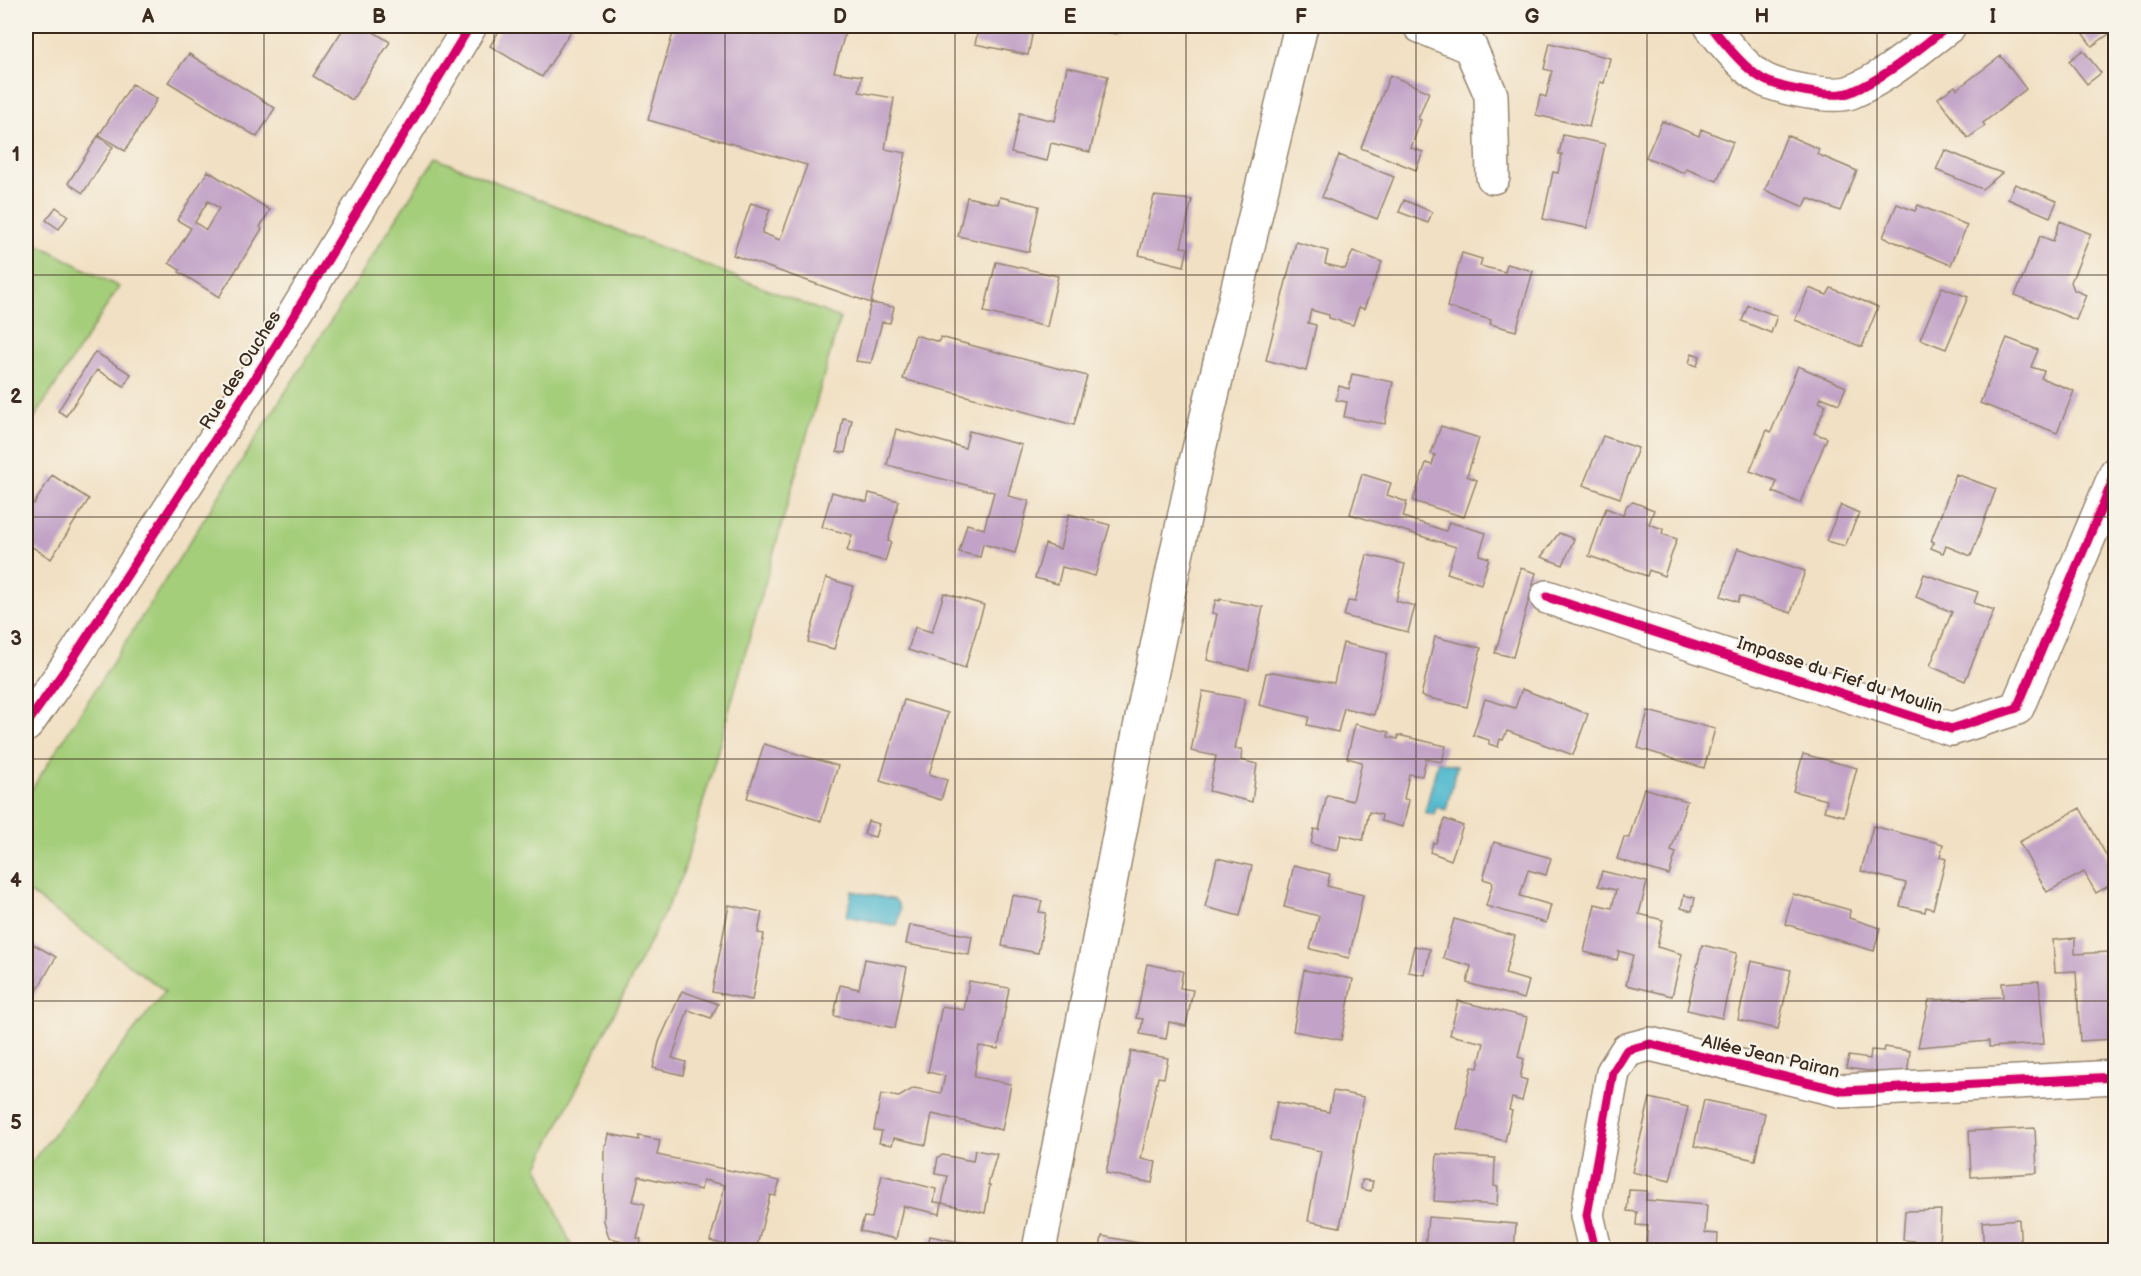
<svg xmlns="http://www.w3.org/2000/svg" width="2141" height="1276" font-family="'Balsamiq Sans',sans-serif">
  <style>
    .green { fill: #a4ce7a; stroke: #707c4c; stroke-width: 1.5 }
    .water { fill: #50b8ce; stroke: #467176; stroke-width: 1.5 }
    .building { fill: #c2a3c7; fill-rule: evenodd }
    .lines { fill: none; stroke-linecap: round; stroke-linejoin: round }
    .minor-casing { stroke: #968570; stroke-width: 36 }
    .major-casing { stroke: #968570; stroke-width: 36 }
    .minor { stroke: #fff; stroke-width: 33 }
    .major { stroke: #fff; stroke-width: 33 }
    .cycleway-casing { stroke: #f7f3e8; stroke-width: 13 }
    .cycleway { stroke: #d6006c; stroke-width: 9 }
    .grid { fill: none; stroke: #3b2a1e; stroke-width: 1.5; stroke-opacity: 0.55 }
    .labels { text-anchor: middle; stroke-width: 4.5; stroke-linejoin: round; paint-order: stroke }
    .street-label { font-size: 18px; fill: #3b2a1e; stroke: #f7f3e8 }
    .neatline { fill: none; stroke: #3b2a1e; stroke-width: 2 }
    .grid-label { font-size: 20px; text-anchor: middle; font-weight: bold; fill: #3b2a1e }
  </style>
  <rect width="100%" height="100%" fill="#f7f3e8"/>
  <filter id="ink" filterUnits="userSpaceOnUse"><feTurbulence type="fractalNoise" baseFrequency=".0167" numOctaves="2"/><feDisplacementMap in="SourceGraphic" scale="12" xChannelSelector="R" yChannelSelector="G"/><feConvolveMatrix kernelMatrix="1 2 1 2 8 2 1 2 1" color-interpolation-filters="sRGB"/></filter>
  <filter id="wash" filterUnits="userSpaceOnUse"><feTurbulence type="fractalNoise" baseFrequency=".008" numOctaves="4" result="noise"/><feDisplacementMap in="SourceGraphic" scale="24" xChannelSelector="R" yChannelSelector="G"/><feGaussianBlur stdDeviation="1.35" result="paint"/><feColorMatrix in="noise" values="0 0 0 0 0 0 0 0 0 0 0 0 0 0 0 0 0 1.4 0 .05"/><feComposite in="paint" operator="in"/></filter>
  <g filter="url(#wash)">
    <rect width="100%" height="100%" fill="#f1e0c3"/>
    <!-- green -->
    <path class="green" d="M435,158L840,318L682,877L538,1166L573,1250H26V1169L165,991L26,890V798Z
      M26,238L119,287L26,431Z"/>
    <!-- water -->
    <path class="water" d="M1438,761L1457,766L1446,810L1436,807L1434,815L1425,812Z
      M852,891L895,900C903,908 899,916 897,926L847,916Z"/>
    <g id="blocks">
      <!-- building -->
      <path class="building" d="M345,26H364L390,42L352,100L313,76Z
        M502,26H574L542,77L490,46Z
        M675,26H847L834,72L862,76L859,92L894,98L885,149L906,153L871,303L733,255L751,203L770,209L762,233L780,240L807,165L648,120Z
        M979,26H1034L1028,55L975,44Z
        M2077,26H2116V29L2092,46Z
        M1079,27V26H1118L1116,34Z
        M1550,43L1610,58L1604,83L1600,82L1589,127L1536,115L1540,95L1546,97L1552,71L1544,69Z
        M2083,50L2101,73L2087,84L2069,61Z
        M189,54L275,108L257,137L168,82Z
        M2001,56L2026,89L1983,123L1985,126L1968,138L1938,98L1955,86L1957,89Z
        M1067,67L1108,76L1090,152L1051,143L1047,161L1011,153L1020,113L1055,121Z
        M1390,75L1429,92L1418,119L1421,120L1411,148L1423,152L1416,170L1361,148Z
        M132,84L157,99L125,151L99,135Z
        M1662,121L1699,136L1701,129L1733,142L1717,181L1686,169L1684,173L1646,157Z
        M1563,135L1605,144L1587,228L1543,219L1553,172L1558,173L1562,154H1559Z
        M1787,135L1819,149L1817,154L1857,171L1840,211L1808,198L1804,207L1765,190Z
        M98,136L113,147L83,193L68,183Z
        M1945,150L1988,168L2002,173L1982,189L1936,170Z
        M1339,155L1394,177L1377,219L1322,197Z
        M208,171L270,210L260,227L262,229L219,297L179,272L180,270L169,263L191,228L177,220ZM208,201L219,208L206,230L195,222Z
        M2015,184L2057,201L2050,217L2008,199Z
        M1154,196L1192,200L1181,247L1188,248L1184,266L1139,255Z
        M967,197L998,204L1000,197L1039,206L1029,252L958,236Z
        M1404,200L1432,212L1428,223L1399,212Z
        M1897,204L1915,211L1918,205L1967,225L1951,265L1883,237Z
        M56,207L68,216L59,229L46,220Z
        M2060,221L2091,234L2071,282L2074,290L2086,295L2076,320L2015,295L2040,236L2053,241Z
        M1296,242L1328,251L1325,264L1345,269L1353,251L1382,262L1364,309L1359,307L1353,325L1329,318V315L1311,310L1308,323L1316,325L1306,371L1266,360Z
        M1462,253L1482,259L1480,266L1505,272L1507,264L1533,271L1516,331L1490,324L1491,320L1447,307Z
        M996,262L1058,276L1047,327L984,312Z
        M1942,287L1968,297L1946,349L1920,339Z
        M1809,288L1827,295L1831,288L1878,307L1862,347L1795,320Z
        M871,303L894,307L890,323L882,322L871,363L856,361Z
        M1748,305L1777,316L1771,333L1742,321Z
        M915,335L939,342L940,337L1087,376L1074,425L903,379Z
        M2007,338L2038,350L2031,367L2044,371L2041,378L2074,391L2057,433L1980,403Z
        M95,352L131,374L124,386L97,370L66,416L58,411Z
        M1692,353L1700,356L1697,366L1689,363Z
        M1798,366L1846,387L1839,404L1821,397L1819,402L1826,405L1814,433L1827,438L1800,503L1773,492L1777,481L1750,471L1767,430L1771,432Z
        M1352,374L1393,382L1385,424L1344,417L1347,402L1336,400L1339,386L1349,389Z
        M843,418L852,420L845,453L837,452Z
        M1441,426L1479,438L1467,476L1477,480L1464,517L1413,501L1426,463L1432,465L1435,455L1431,454Z
        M896,429L965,448L969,431L1022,445L1008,496L1029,501L1015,553L983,544L980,557L959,552L967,524L984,529L994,492L887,465Z
        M1603,436L1638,448L1620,498L1583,485Z
        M1362,474L1391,483L1387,495L1407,502L1403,517L1446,531L1449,522L1486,533L1479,555L1489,558L1481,584L1447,573L1456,547L1350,514Z
        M1956,474L1996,489L1971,556L1946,546L1943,553L1931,548L1934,542L1931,541Z
        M52,475L89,499L51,559L26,543V499L34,504Z
        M832,492L867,502L869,493L899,501L888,541L891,542L885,561L847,551L852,535L822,527Z
        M1633,502L1654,510L1649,524L1663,529L1662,534L1677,539L1664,576L1649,570L1647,576L1589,556L1606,508L1623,515L1627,505Z
        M1841,505L1859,513L1845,546L1826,541Z
        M1069,514L1110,525L1095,576L1062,567L1058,584L1035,578L1045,544L1060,549Z
        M1559,533L1574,539L1563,565L1541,557Z
        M1738,548L1805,571L1791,613L1740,596L1738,602L1721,596Z
        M1367,555L1405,564L1396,601L1415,606L1408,632L1344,616L1348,601L1355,602Z
        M1521,568L1536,573L1513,657L1495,653Z
        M1924,574L1978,592L1974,603L1994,610L1965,681L1930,666L1952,612L1916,597Z
        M826,578L853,586L834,649L808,642Z
        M944,593L984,605L965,668L908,650L915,627L932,632Z
        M1220,599L1263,607L1249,670L1207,660L1217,614L1212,613L1216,600L1220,601Z
        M1435,637L1481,648L1467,707L1421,696Z
        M1343,643L1387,653L1374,715L1344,708L1338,732L1307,725L1309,717L1259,705L1266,673L1273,672L1334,683Z
        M1522,689L1588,714L1573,755L1507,731L1503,740L1500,739L1498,747L1489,744V740L1473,735L1485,699L1515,708Z
        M1203,691L1245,699L1235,749H1242L1241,760L1257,764L1252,802L1209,791L1216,756L1191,751Z
        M904,700L948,713L929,774L947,780L941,800L880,781Z
        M1648,711L1715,729L1704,768L1638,748Z
        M1355,724L1389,732L1388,737L1398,739V735L1446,746L1442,762L1426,759L1422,776L1409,774L1404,799L1409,800L1403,827L1381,821L1382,815L1369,812L1363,840L1341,835L1338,850L1311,844L1314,829L1319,830L1327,795L1353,801L1362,762L1347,758Z
        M764,744L838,766L821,821L747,798Z
        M1803,754L1857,768L1844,816L1824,811L1827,800L1793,791Z
        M1644,788L1687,801L1671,851L1676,853L1669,875L1617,859L1624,837L1629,838Z
        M2080,808L2116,873V882L2096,893L2084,872L2047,892L2019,842Z
        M1445,819L1463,826L1451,860L1430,852L1433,843H1436Z
        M868,821L879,824L875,837L864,834Z
        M1873,826L1943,844L1940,857L1946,859L1933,909L1926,907L1925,912L1900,906L1906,883L1861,871Z
        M1494,842L1551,858L1546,875L1528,870L1520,896L1551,905L1546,923L1486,906L1493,882L1483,879Z
        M1217,858L1252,866L1240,916L1205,907Z
        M1294,865L1330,874L1327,886L1363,895L1349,958L1310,949L1319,916L1284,907Z
        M1602,871L1647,882L1639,914L1663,920L1657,947L1682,954L1672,996L1626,985L1633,955L1619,951L1617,960L1584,952L1595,904L1612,908L1616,890L1598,886Z
        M1793,894L1850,910L1849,918L1880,928L1874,951L1785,924Z
        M1012,895L1042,901L1039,912L1046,913L1038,953L1002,946Z
        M1684,895L1695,898L1692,911L1681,908Z
        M729,905L762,912L758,933L764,934L752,1000L712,992Z
        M1454,919L1515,936L1505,974L1529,981L1524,999L1467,983L1471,966L1443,958Z
        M910,925L972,936L969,955L906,944Z
        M2075,938V954L2109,952L2110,972H2116V1019L2113,1020L2114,1039L2080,1041L2076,971L2055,972L2053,940Z
        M33,944L56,957L31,1001L26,998V958Z
        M1702,945L1737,953L1722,1018L1687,1010Z
        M1414,946L1430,949L1425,975L1408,972Z
        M865,959L907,967L895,1028L834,1016L840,985L859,989Z
        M1751,961L1791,970L1778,1029L1738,1020Z
        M1147,964L1183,971L1180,988L1193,990L1186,1026L1169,1022L1166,1039L1140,1034L1143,1019L1136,1018Z
        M1304,970L1353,979L1341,1040L1293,1031Z
        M969,981L1009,988L998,1049L979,1046L974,1077L1011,1084L1002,1130L932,1114L926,1145L894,1138L892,1145L879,1143L882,1131L874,1130L881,1094L899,1097L914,1088L941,1093L945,1076L928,1072L942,1006L964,1010Z
        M2039,981L2044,1044L1989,1047V1041L1918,1047L1929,1000L2003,997L2002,983Z
        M682,991L718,1004L711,1018L688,1010L672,1058L686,1062L683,1075L653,1068L659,1042Z
        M1458,1001L1527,1017L1518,1057L1524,1059L1520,1078L1527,1080L1522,1101L1512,1098L1509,1110L1512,1111L1505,1141L1457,1129L1472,1067L1478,1068L1484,1043L1450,1035Z
        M1885,1047L1910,1051L1907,1076L1846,1068L1849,1056L1870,1059L1871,1050L1884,1051Z
        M1131,1051L1168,1058L1164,1078L1158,1077L1141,1159L1156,1162L1152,1183L1106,1173Z
        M1333,1091L1364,1097L1340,1227L1308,1221L1321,1151L1270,1140L1277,1102L1329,1112Z
        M1650,1098L1688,1107L1670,1181L1632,1172Z
        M1704,1100L1765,1113L1755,1160L1694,1146Z
        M2035,1128L2037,1173L1971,1177L1969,1131Z
        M609,1134L639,1140V1136L660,1140L657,1155L780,1181L775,1196L770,1195L756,1250H745L710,1241L725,1185L703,1180L701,1190L639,1176L633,1201L645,1204L637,1238L641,1239L640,1246L655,1250H627L623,1241L609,1238L604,1221L605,1145L607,1144Z
        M975,1150L997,1154L988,1185H990L985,1213L942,1203L948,1176L935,1174L938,1157L943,1155L973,1161Z
        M1437,1154L1495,1158L1494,1186L1498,1187L1497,1205L1434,1201Z
        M882,1175L936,1189L934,1202L942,1203L940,1214L903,1206L896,1239L860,1231L864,1217L872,1218Z
        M1362,1180L1373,1181L1371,1191L1361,1189Z
        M1629,1190L1647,1191L1646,1200L1707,1205L1705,1233L1718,1234L1717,1250H1646L1648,1226L1636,1225L1637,1212L1627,1211Z
        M1941,1210L1939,1243L1903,1240L1905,1211Z
        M1428,1217L1516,1224L1514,1250H1425Z
        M2019,1219L2021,1250H1984L1982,1222Z
        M930,1236L979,1246L978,1250H927Z
        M1102,1236L1170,1249V1250H1100Z"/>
    </g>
  </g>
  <g filter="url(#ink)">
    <use href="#blocks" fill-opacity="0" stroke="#968570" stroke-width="1.5"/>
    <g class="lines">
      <!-- minor casing -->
      <g class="minor-casing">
        <path id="minor" d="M1420,26L1470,47L1491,95L1493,177
          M1711,26C1724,43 1743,67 1761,78C1777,88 1833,99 1851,92C1887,77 1918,49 1949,26
          M1547,597L1951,729L2017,708L2116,473
          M26,725L74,657L271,353L470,26
          M1595,1250L1587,1215L1613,1072L1627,1050L1650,1044L1843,1091L2116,1077"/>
      </g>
      <!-- major casing -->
      <g class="major-casing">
        <path id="major" d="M1039,1250L1140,728L1195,466L1301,26"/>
      </g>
      <!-- minor -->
      <use href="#minor" class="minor"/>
      <!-- major -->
      <use href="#major" class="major"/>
      <!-- cycleway casing -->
      <g class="cycleway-casing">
        <path id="cycleway" d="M1711,26C1724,43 1743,67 1761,78C1777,88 1833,99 1851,92C1887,77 1918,49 1949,26
          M1547,597L1951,729L2017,708L2116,473
          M26,725L74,657L271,353L470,26
          M1595,1250L1587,1215L1613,1072L1627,1050L1650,1044L1843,1091L2116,1077"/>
      </g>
      <!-- cycleway -->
      <use href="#cycleway" class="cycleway"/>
    </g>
  </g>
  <!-- grid -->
  <path class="grid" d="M264,26V1250M494,26V1250M725,26V1250M955,26V1250M1186,26V1250M1416,26V1250M1647,26V1250M1877,26V1250M26,275H2116M26,517H2116M26,759H2116M26,1001H2116"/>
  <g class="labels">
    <!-- street labels -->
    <g class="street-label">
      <text transform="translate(240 370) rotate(-58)" y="6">Rue des Ouches</text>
      <text transform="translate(1840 675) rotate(18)" y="6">Impasse du Fief du Moulin</text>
      <text transform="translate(1771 1056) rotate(13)" y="6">Allée Jean Pairan</text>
    </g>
  </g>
  <!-- margin -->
  <rect width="2141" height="1276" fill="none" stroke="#f7f3e8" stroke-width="66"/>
  <rect x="33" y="33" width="2075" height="1210" class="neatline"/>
  <g class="grid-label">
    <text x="148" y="23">A</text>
    <text x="379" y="23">B</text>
    <text x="609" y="23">C</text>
    <text x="840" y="23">D</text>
    <text x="1070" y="23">E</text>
    <text x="1301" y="23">F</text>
    <text x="1532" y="23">G</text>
    <text x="1762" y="23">H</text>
    <text x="1993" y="23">I</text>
    <text x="16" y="161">1</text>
    <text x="16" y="403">2</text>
    <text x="16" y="645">3</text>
    <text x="16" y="887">4</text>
    <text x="16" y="1129">5</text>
  </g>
</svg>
